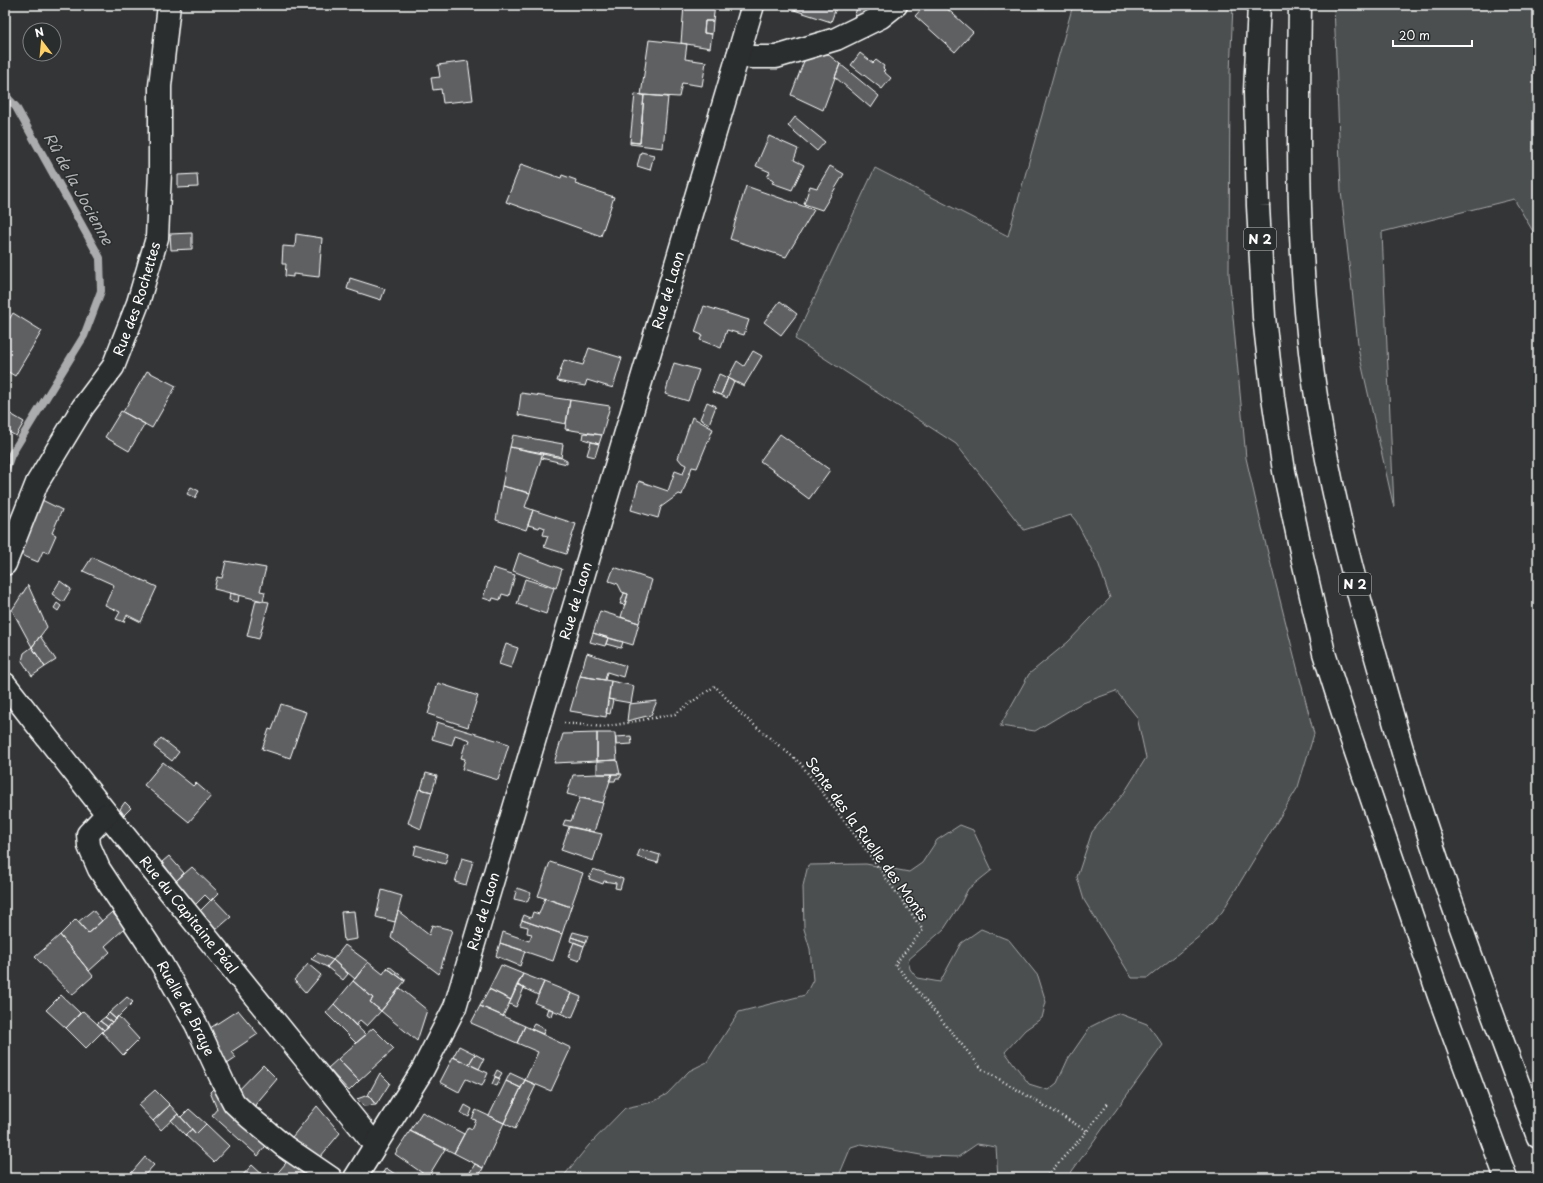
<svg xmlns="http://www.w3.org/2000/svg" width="1543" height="1183" font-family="'Playpen Sans',sans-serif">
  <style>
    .green { fill: #4c4f50; stroke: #a6a7a8 }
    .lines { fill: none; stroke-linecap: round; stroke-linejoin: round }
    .stream { stroke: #abacad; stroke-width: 8 }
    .building { fill: #5f6162; stroke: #fff }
    .minor-casing { stroke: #fff; stroke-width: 25 }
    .major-casing { stroke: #fff; stroke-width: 25 }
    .path { stroke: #fff; stroke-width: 2.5; stroke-dasharray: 1 3; stroke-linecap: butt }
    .minor { stroke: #2a2d2e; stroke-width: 22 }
    .major { stroke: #2a2d2e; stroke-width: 22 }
    .labels { text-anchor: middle; stroke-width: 3; stroke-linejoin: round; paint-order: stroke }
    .shield { fill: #2a2d2e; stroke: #bfc0c0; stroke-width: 1 }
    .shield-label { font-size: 13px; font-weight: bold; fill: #fff }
    .street-label { font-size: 14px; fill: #fff; stroke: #2a2d2e }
    .water-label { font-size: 15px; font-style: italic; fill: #b2b3b4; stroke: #2a2d2e }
  </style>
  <rect width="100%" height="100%" fill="#333536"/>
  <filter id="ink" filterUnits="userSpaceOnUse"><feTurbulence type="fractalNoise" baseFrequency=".025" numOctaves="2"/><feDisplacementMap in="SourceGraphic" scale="8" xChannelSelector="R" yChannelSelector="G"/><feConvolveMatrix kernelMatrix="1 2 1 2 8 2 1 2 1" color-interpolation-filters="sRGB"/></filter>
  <g filter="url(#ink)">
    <!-- green -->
    <path class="green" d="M1073,5H1233L1230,72L1229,274L1246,458L1265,541L1314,734L1298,787L1222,912L1201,935L1148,978H1132L1084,900L1077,877L1092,832L1124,793L1146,758L1137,717L1116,691L1080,704L1035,731L1000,726L1029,674L1068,642L1110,598L1099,565L1076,521L1071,515L1024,530L956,444L795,339L875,168L1008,236Z
      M1334,5H1538V240L1514,199L1382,232L1394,508L1359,353L1341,191Z
      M960,825L973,830L992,870L968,889L961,903L944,929L908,960L910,969L917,978L940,982L961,943L981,929L1009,940L1038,976L1046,1002L1042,1018L1025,1030L1005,1052L1029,1084L1048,1090L1057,1083L1068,1059L1090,1027L1118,1013L1147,1024L1163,1045L1067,1178H998L996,1147L977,1144L958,1157L926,1156L861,1144L851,1147L838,1178H562L589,1145L625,1108L653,1102L667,1094L689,1071L707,1062L739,1012L805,995L813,980L810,949L804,929L803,886L808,865L866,864L909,872L922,863L937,840Z"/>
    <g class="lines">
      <!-- stream -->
      <path class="stream" d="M5,95L16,107L100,258L101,291L84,336L11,455L5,472"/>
    </g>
    <!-- building -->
    <path class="building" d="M684,5H715L713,21H705L704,33L712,34L710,48L681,43Z
      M792,5H837L831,22L791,9Z
      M858,5H886L863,20L854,17Z
      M925,5H943L973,32L955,52L915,16Z
      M982,5H993L986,10Z
      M705,21H713L712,34L704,33Z
      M649,40L687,44L685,59L706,62L702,86L682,83L679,97L641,95Z
      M825,52L840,64L823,110L791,95L804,61Z
      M860,53L873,63L876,60L884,66L883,68L885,70L883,71L891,78L882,89L851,65Z
      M468,61L473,100L443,103L441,89L433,90L431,78L440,77L438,65Z
      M840,64L879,96L871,108L835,77Z
      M635,94L644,95L640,143L630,142Z
      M644,95L668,97L663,148L630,144V142L640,143Z
      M795,117L825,142L817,151L788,126Z
      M769,136L798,149L794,160L804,165L792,190L772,183L774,180L767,177L770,172L756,166Z
      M641,152L654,155L650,170L637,166Z
      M521,164L561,178L562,175L576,180L575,184L614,197L601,236L506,202Z
      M830,166L844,174L822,210L804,204L810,186L817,188Z
      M197,174L198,187L178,188V175Z
      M746,186L814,210L786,257L730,239Z
      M192,233V249L171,250L170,234Z
      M296,234L322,238L319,277L293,274V277L285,276L286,264H282L283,246L295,247Z
      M350,278L385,289L381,300L347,289Z
      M780,301L797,314L781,335L764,322Z
      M704,306L749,320L744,335L727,330L721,348L700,340L702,335L695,332Z
      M13,313L42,331L15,376L5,370V326Z
      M589,348L622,358L613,388L587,380L585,386L557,381L564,360L583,365Z
      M753,351L762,356L744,386L728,378L737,361L744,366Z
      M674,363L699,370L688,401L665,394Z
      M147,371L176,386L152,428L123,412Z
      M719,374L728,378L721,395L712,392Z
      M728,378L734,381L727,398L721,395Z
      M521,393L570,400L566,424L518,415Z
      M570,400L610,406L602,435L565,429Z
      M707,402L716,406L709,424L700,419Z
      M121,411L145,424L129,451L105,437Z
      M9,413L24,422L16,436L5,430V419Z
      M692,417L713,429L697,468L692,467L682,495L679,494L661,507L658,518L631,510L639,481L668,491L675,471L683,474L686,465L682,463L678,458Z
      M584,433L602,435L599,444L583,439Z
      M780,434L830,470L809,499L793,487L794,485L760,461Z
      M513,435L563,444L561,458L510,447Z
      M591,442L599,444L595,457L587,455Z
      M510,447L543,453L530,493L502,486Z
      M543,453L558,456L567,461V464L541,458Z
      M502,486L530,493L525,507L533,510L526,530L496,520Z
      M191,487L199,491L195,498L187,494Z
      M42,500L62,510L52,533L56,535L48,553L43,551L38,562L19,554Z
      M533,510L576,524L566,554L544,547L548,536L543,535L545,528L540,526L539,528L528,525Z
      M519,553L562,569L556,588L513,571Z
      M92,557L157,587L141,622L127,615L124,622L116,619L120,612L105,605L114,585L83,571Z
      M226,561L266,568L260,591L265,592L263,601L214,589L217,577L222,578Z
      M614,567L652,580L639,623L621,617L628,594L622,592L618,584L609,581Z
      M493,568L515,575L509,596L502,594L500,600L493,598L492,601L483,598Z
      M525,579L554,588L546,614L517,604Z
      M60,581L71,589L63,602L52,594Z
      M28,585L47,627L32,647L12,610Z
      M230,593L239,595L238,602L229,600Z
      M624,593L628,594L625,605L620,604Z
      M256,600L269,602L259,639L247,636Z
      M57,603L61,606L58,611L54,608Z
      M600,611L639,623L633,645L593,633Z
      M593,633L608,638L605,646L590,642Z
      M40,636L56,660L45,667L32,647Z
      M608,638L623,642L621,648L606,644Z
      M506,644L518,648L511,668L499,664Z
      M32,647L45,667L32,676L22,661L24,653Z
      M587,653L626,666L623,677L607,672L605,680L580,676Z
      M580,676L611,681L606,717L570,711Z
      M611,681L634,686L631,703L608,699Z
      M438,683L478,696L468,727L428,714Z
      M608,699L613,700L610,714L606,713Z
      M657,701L651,715L627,721L629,704Z
      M281,704L306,712L290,758L262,749L269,729L272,730Z
      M437,722L509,744L498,780L462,769L465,759L461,758L466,742L469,743L470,740L455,735L452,745L432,739Z
      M597,733V761L554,763L563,734Z
      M597,733H615L617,760L597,761Z
      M631,736L632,744L616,745V737Z
      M161,738L179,752L172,761L154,747Z
      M617,760L620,774H597V761Z
      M163,762L193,786L196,783L211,796L189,822L144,785Z
      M426,773L437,776L432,792L421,789Z
      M597,774H612L603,803L567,794L573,775Z
      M612,774H622L620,778H616L615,781H609Z
      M419,789L432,792L421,829L408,823Z
      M580,798L603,803L594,832L563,825L565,820L571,821Z
      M125,802L131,808L124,815L120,809Z
      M569,827L602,834L593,861L561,850Z
      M416,845L448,854L445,864L414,855Z
      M640,849L660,855L658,863L637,857Z
      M169,856L184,873L176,881L162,862Z
      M462,858L473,861L466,885L455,882Z
      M550,862L583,873L571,907L538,896Z
      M192,867L219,893L211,901L205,895L195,905L176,881Z
      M593,869L623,879L620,889L615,888L616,883L604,881L603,884L589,879Z
      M517,888L531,893L527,902L514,899Z
      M382,890L402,896L395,922L376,917Z
      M213,898L231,917L216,930L200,911Z
      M545,898L571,907L562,934L522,920L524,915L531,918L533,912L539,914Z
      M93,910L102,921L88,933L78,922Z
      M354,911L357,939L344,941L341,912Z
      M398,911L429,935L432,925L452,930L439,974L391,938Z
      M112,912L125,928L105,946L110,952L89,971L60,935L76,919L88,933Z
      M522,920L562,934L553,961L500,943L503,932L529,941L532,934L527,933L528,927L520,925Z
      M573,932L588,936L586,942L571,937Z
      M60,935L93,976L72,995L35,957Z
      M571,937L586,942L584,946L570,941Z
      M574,942L584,946L579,961L568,957Z
      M500,943L525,951L520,966L496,956Z
      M345,945L368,962L355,979L333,960Z
      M317,953L333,960L327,967L311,959Z
      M333,960L348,974L343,980L327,967Z
      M368,962L383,974L387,968L405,981L381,1011L370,1002L373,998L353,981Z
      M308,964L321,975L306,993L294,980Z
      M501,965L523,974L511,1000L489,989Z
      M389,966L405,979V981L387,968Z
      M523,974L544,982L538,995L517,985Z
      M353,981L373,998L370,1002L381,1011L367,1026L360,1020L356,1026L334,1004Z
      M544,982L571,993L562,1014L535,1003Z
      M517,985L524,988L516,1007L509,1004Z
      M400,988L427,1010L417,1041L381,1011Z
      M489,989L511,1000L503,1016L480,1006Z
      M571,993L581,997L572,1018L562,1014Z
      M61,995L80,1013L66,1028L46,1010Z
      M127,997L133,1002L116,1019L109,1013Z
      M334,1004L366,1035L356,1043L326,1013Z
      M480,1006L525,1026L517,1043L471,1023Z
      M548,1008L553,1010L551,1016L546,1014Z
      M238,1010L258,1034L231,1052L236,1058L220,1069L204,1032Z
      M83,1011L104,1030L86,1048L66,1028Z
      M109,1013L116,1019L112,1022L105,1017Z
      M118,1016L139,1039L123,1055L102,1032Z
      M105,1017L112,1022L108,1027L100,1021Z
      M100,1021L108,1027L104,1030L97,1024Z
      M534,1024L545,1029L543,1034L531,1029Z
      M525,1026L571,1048L551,1091L525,1080L538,1052L517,1043Z
      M373,1028L394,1049L359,1081L338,1059Z
      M459,1046L475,1054L469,1064L453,1057Z
      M475,1054L484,1059L479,1069L469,1064Z
      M453,1057L488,1073L482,1086L466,1079L459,1092L440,1082Z
      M338,1059L359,1081L349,1091L328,1068Z
      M263,1065L277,1079L255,1105L262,1111L256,1117L233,1096Z
      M497,1070L502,1073L499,1078L494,1076Z
      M380,1073L390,1083L376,1105L368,1095Z
      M510,1073L525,1080L521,1088L506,1081Z
      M495,1077L500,1079L497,1086L492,1084Z
      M525,1080L536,1085L515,1129L504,1123Z
      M506,1081L521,1088L504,1123L489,1116Z
      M216,1086L268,1143L258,1156L212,1115L217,1109L210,1092Z
      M155,1090L170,1105L153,1121L138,1105Z
      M368,1095L376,1105L363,1106L357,1099Z
      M170,1105L178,1114L161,1130L153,1121Z
      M465,1105L472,1109L469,1117L461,1113Z
      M317,1106L340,1133L316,1162L288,1142Z
      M189,1109L206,1124L196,1134L181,1117Z
      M476,1110L504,1123L483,1168L454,1153L468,1127L472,1129L476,1120L472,1119Z
      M422,1112L464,1134L454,1153L410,1131Z
      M178,1114L192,1129L185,1135L171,1120Z
      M206,1124L229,1146L214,1162L185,1135L192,1129L196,1134Z
      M410,1131L445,1149L428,1177L395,1154Z
      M281,1153L318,1178H273L286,1163L278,1157Z
      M145,1157L154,1165L142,1178H127Z
      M475,1164L483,1168L478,1178H475L469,1174Z
      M252,1165L266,1178H240Z
      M386,1168L401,1178H379Z"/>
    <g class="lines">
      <!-- minor casing -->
      <g class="minor-casing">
        <g id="minor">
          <path d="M738,56L752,57H776L836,39L881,17L896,5"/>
          <path id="s1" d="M5,564L37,483L83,407L113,367L138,303L157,238L160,171V86L169,5"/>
          <path id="s2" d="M5,684L107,814L375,1145"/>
          <path id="s3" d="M107,814L88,834L89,846L99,869L161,963L196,1024L223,1082L234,1103L249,1117L284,1146L331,1178"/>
          <path id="s4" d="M355,1178L422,1071L455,1007L753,5"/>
        </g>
      </g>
      <!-- major casing -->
      <g class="major-casing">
        <path id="major" d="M1259,5L1255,92L1258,206L1264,317L1273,397L1284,471L1302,556L1324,653L1349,732L1439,996L1506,1178
          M1300,5C1298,139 1296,275 1318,409C1333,502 1357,592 1383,682C1393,718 1403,754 1414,789C1451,907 1496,1022 1538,1137"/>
      </g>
      <!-- path -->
      <path class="path" d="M564,723L604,727L675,714L715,686L741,714L800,763L864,847L923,930L895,964L982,1069L1087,1131
        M1045,1178L1087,1131L1108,1103"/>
      <!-- minor -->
      <use href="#minor" class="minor"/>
      <!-- major -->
      <use href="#major" class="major"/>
    </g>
  </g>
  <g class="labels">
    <!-- shield labels -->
    <g class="shield">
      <rect x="1244" y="228" width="32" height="22" rx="3"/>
      <rect x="1339" y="573" width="32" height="22" rx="3"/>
    </g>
    <g class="shield-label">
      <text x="1260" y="244">N 2</text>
      <text x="1355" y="589">N 2</text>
    </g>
    <!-- street labels -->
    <g class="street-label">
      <text dy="5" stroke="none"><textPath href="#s4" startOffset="946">Rue de Laon</textPath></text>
      <text dy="5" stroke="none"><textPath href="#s1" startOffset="298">Rue des Rochettes</textPath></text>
      <text dy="5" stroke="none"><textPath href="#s4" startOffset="622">Rue de Laon</textPath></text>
      <text transform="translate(867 839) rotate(54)" y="5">Sente des la Ruelle des Monts</text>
      <text dy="5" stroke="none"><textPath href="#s4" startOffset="298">Rue de Laon</textPath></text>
      <text dy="5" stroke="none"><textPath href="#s2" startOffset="295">Rue du Capitaine Péal</textPath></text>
      <text dy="5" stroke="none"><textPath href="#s3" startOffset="229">Ruelle de Braye</textPath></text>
    </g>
    <!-- water labels -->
    <g class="water-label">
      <text transform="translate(78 189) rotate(61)" y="5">Rû de la Jocienne</text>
    </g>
  </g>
  <!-- margin -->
  <rect width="1543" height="1183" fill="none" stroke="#2a2d2e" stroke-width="20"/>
  <rect x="10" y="10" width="1523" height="1163" fill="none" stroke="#fff" stroke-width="1.5" filter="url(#ink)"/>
  <!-- north arrow -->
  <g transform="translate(42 42) rotate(344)"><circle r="19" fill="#2a2d2e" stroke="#7f8182"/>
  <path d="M0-3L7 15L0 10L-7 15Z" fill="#ffd166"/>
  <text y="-6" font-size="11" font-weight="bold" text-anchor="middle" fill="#ffffff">N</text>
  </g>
  <!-- scale -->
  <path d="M1393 40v6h79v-6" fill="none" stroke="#ffffff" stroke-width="2"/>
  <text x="1399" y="40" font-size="12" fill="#ffffff" stroke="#2a2d2e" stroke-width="3" paint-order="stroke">20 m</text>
</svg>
